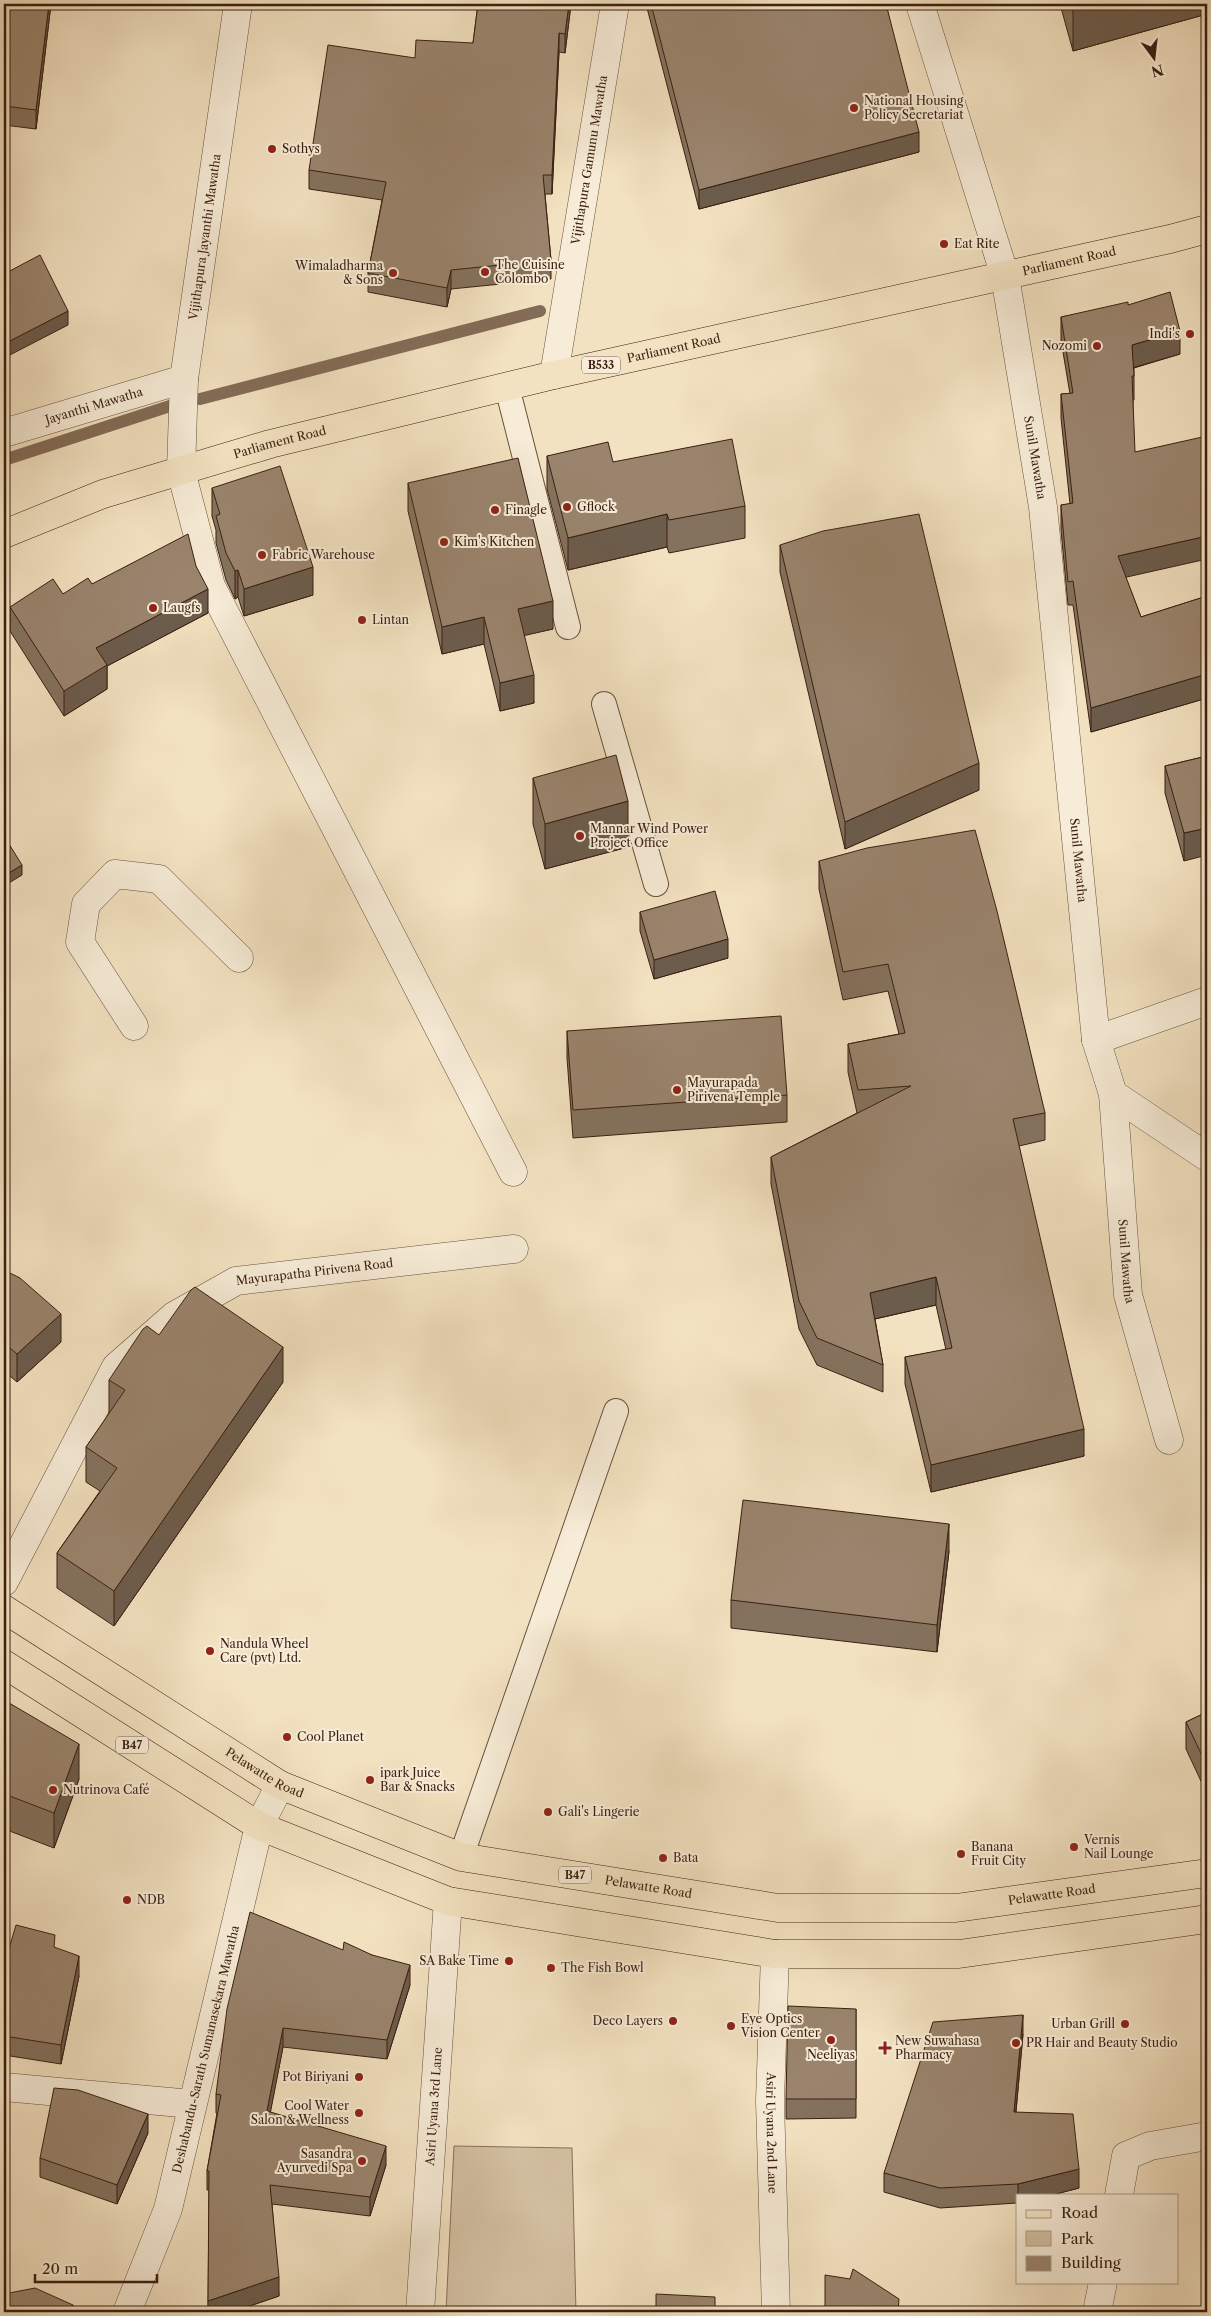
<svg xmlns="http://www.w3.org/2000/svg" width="1211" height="2316" font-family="'Libre Caslon Text',serif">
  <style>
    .green { fill: #d4c1a3; stroke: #87705a }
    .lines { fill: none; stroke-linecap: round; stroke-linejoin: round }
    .stream { stroke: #836c57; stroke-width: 12 }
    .lane-casing { stroke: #68503d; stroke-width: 26 }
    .street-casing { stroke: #68503d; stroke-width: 29 }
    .primary-casing { stroke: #3a1f11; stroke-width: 29 }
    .lane { stroke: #f7ecd7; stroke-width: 24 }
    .street { stroke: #f7ecd7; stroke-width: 28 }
    .primary { stroke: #f3e2c1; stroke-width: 28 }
    .wall { fill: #84725e; stroke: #3a1f11 }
    .shaded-wall { fill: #6c5c4c; stroke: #3a1f11 }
    .building { fill: #9a846d; stroke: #3a1f11 }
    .poi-dot { fill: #8f2418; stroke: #f7ecd7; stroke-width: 2 }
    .labels { text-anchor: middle; stroke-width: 4; stroke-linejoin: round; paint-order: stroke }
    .shield { fill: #f7ecd7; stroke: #735c4c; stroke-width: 1 }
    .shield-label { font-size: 11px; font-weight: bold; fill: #3a1f11 }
    .poi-label { font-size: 12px; fill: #3a1f11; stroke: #f7ecd7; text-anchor: start }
    .street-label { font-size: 12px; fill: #3a1f11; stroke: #f7ecd7 }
  </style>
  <rect width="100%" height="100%" fill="#f3e2c1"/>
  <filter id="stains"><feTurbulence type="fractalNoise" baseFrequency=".004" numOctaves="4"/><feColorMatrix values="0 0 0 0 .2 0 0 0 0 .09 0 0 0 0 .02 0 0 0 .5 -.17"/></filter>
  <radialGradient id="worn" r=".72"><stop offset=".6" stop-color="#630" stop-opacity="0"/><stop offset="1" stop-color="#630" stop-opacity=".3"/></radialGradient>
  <!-- green -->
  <path class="green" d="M454,2146L572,2148L576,2312H446Z"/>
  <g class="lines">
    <!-- stream -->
    <path class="stream" d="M200,399L540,311
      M4,460L170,406"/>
    <!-- lane casing -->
    <g class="lane-casing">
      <path id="lane" d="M507,387L568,627
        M604,704L656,884
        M461,1857L616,1411"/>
    </g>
    <!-- street casing -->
    <g class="street-casing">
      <g id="street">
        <path d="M238,4L184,379L181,471L211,586L513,1172"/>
        <path id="s1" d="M920,4L1005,276L1043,507L1096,1040L1113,1094L1128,1295L1169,1440"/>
        <path id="s2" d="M554,375L615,4"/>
        <path id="s3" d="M4,433L184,379"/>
        <path d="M134,1026L80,942L86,904L115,874L159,879L239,958"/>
        <path d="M1096,1040L1207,1001"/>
        <path d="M1113,1094L1207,1157"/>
        <path id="s4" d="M4,1582L116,1367L174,1316L236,1281L514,1249"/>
        <path id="s5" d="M775,1954L770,2101L776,2312"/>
        <path d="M4,2087L192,2104"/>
        <path d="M1119,2195L1126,2156L1150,2146L1207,2136"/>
        <path id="s6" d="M127,2312L168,2209L259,1826L280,1785"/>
        <path id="s7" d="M420,2312L448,1901"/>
        <path d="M1097,2312L1103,2282"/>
      </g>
    </g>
    <!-- primary casing -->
    <g class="primary-casing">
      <g id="primary">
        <path id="s8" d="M4,534L103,494L270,444L554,375L1170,239L1207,229"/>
        <path id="s9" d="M4,1609L280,1785L461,1857L778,1908H956L1207,1873"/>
        <path d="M4,1664L259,1826L448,1901L775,1954H959L1207,1919"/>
      </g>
    </g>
    <!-- lane -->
    <use href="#lane" class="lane"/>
    <!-- street -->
    <use href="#street" class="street"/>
    <!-- primary -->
    <use href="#primary" class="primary"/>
  </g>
  <!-- wall -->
  <path class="wall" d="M4,4H51L36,129L4,125Z
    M478,4H571L565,53L559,52L552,194H545L551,260V279L451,289L447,307L368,292V273L382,200L309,189V170L415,58L473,43Z
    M646,4H886L919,152L699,209Z
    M1060,4H1207V14L1073,51Z
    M1128,305L1180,354L1134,368V400H1133L1126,578L1141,617L1207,596V698L1091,732L1073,605H1068L1061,530V505L1070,504L1061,418V394H1070L1061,340V317Z
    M547,456L613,462L745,506V538L669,553L667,547L568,570L547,489Z
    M408,483L553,629L524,635L534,703L500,711L484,644L442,654L408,511Z
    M212,488L313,595L244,616L238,597L235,599L226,580L216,543V530L212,516Z
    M780,545L979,790L845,849L780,572Z
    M196,566L208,613L107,666V689L64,716L10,631V607L63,594L92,584Z
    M1207,756L1184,861L1165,793V766Z
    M533,778L628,847L545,869L533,824Z
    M819,861L1045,1113V1140L1019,1146L1084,1456L931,1492L905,1384V1357L946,1350L936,1305L875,1319L883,1365V1392L817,1365L799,1329L771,1184V1157L857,1113L848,1072V1044L899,1034L888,991L843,1000L819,889Z
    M640,912L728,958L654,979L640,931Z
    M567,1031L787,1095V1122L573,1138L567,1058Z
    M4,1270L61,1342L17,1382L4,1371Z
    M159,1335L283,1382L114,1626L57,1588V1553L100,1491L86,1482V1447L109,1414V1380Z
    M949,1551L937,1652L731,1628V1600Z
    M4,1700L79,1779L54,1848L7,1830Z
    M1207,1712V1794L1186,1749V1722Z
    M55,1947L79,1976L61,2064L4,2055V1959H6Z
    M343,1950L372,1955L410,1985L387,2059L283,2047L270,2112L386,2165L370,2216L272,2204L279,2296L232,2312H208L209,2190H207V2171L217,2113H216V2094Z
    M856,2009V2118L786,2119V2099Z
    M1023,2034L1016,2112L1079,2188L1052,2195H1017V2203L940,2208L884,2192V2173Z
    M148,2133L117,2204L40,2177V2158Z"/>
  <!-- shaded-wall -->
  <path class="shaded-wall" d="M49,4H51L36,129V110Z
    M569,4H571L565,53V34Z
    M1078,4H1207V14L1073,51V5Z
    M559,33V52L552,194V175Z
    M919,132V152L699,209V190Z
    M451,270V289L447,307V288Z
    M68,311V325L4,358V344Z
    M1180,331V354L1132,368V345Z
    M667,514V547L568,570V538Z
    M1207,536V559L1118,579V556Z
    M313,567V595L244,616V589Z
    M238,570V597L235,599V571Z
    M208,589V613L107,666V689L64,716V691L96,648Z
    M553,601V629L518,637V609Z
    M484,617V644L442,654V627Z
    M1207,674V698L1091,732V708Z
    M534,675V703L500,711V683Z
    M979,763V790L845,849V822Z
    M628,801V847L545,869V824Z
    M1207,828V855L1184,861V833Z
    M22,865V875L4,886V876Z
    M728,939V958L654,979V960Z
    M936,1277V1305L870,1320V1293Z
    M61,1314V1342L17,1382V1354Z
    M283,1347V1382L114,1626V1591Z
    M1084,1429V1456L931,1492V1465Z
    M949,1524V1551L937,1652V1625Z
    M79,1744V1779L54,1848V1813Z
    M7,1795V1830L4,1837V1802Z
    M79,1956V1976L61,2064V2045Z
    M410,1965V1985L387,2059V2040Z
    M1023,2015V2034L1014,2131V2112Z
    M283,2028V2047L267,2130V2111Z
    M148,2114V2133L117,2204V2185Z
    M386,2146V2165L370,2216V2197Z
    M1079,2169V2188L1052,2195H1018V2184Z
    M279,2277V2296L232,2312H208V2301Z
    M73,2305V2312H70Z"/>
  <!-- building -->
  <path class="building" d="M4,4H49L36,110L4,106Z
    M478,4H569L565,34L559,33L552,175H543L551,260L451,270L447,288L368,273L386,182L309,170L328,45L415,58L416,40L473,43Z
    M651,4H886L919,132L699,190Z
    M40,255L68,311L4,344V274Z
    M1170,292L1180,331L1132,345L1134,376H1132L1135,452L1207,436V536L1118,556L1141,617L1207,596V674L1091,708L1073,581L1068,582L1061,506V505L1073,503L1061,394L1073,393L1061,317L1128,302V305Z
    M732,439L745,506L669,520L667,514L568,538L547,456L608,442L613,462Z
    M518,458L553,601L518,609L534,675L500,683L484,617L442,627L408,483Z
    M280,466L313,567L244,589L238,570L235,571L226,553L216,516L220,514L212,488Z
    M919,514L979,763L845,822L780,545L823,531Z
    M188,534L196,566L208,589L96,648L107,665L64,691L10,607L53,579L63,594L88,578L92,584Z
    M616,755L628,801L545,824L533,778Z
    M1207,756V828L1184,833L1165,766Z
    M975,830L997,911L1045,1113L1013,1119L1084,1429L931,1465L905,1357L952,1348L936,1277L870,1293L883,1365L817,1338L799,1301L771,1157L911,1086L858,1090L848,1044L905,1033L888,964L843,972L819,861L867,848Z
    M4,836L22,865L4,876Z
    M715,891L728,939L654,960L640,912Z
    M781,1016L787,1095L573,1110L567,1031Z
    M4,1270L20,1278L61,1314L17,1354L4,1343Z
    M195,1287L283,1347L114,1591L57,1553L117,1468L86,1447L125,1390L109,1380L143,1329L147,1326L159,1335L191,1290Z
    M743,1500L949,1524L937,1625L731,1600Z
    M4,1700L79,1744L54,1813L7,1795L4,1802Z
    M1207,1712V1766L1186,1722Z
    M250,1912L343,1950L344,1942L372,1955L410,1965L387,2040L283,2028L267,2111L386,2146L370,2197L270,2185L279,2277L208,2301L209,2171H207L221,2095L216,2094L227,2009Z
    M16,1925L55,1935L54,1947L79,1956L61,2045L4,2036V1959H6Z
    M788,2006L856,2009V2099H786Z
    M1023,2015L1014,2112L1073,2114L1079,2169L1018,2184L940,2188L884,2173L933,2022Z
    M54,2088L78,2090L148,2114L117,2185L40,2158Z
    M853,2269L899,2299L898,2312H825V2275L850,2279Z
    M35,2288L73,2305L70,2312H4V2294Z
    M656,2294L715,2297V2312H656Z"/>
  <!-- markers -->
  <g class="poi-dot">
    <circle cx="854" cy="108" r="5"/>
    <circle cx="272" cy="149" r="5"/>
    <circle cx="944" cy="244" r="5"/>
    <circle cx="485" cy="272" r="5"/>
    <circle cx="393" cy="273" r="5"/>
    <circle cx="1190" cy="334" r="5"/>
    <circle cx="1097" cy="346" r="5"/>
    <circle cx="567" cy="507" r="5"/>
    <circle cx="495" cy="510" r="5"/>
    <circle cx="444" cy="542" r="5"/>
    <circle cx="262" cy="555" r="5"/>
    <circle cx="153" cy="608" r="5"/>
    <circle cx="362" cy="620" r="5"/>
    <circle cx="580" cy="836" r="5"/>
    <circle cx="677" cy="1090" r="5"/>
    <circle cx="210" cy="1651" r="5"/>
    <circle cx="287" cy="1737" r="5"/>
    <circle cx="370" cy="1780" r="5"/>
    <circle cx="53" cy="1790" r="5"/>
    <circle cx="548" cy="1812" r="5"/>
    <circle cx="1074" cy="1847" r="5"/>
    <circle cx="961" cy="1854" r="5"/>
    <circle cx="663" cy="1858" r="5"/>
    <circle cx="127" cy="1900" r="5"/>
    <circle cx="509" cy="1961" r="5"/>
    <circle cx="551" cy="1968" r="5"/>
    <circle cx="673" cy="2021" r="5"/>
    <circle cx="1125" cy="2024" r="5"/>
    <circle cx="731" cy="2026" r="5"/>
    <circle cx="831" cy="2040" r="5"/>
    <circle cx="1016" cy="2043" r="5"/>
    <path d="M882.5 2040.5h5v5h5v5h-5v5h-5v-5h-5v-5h5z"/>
    <circle cx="359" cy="2077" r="5"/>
    <circle cx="359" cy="2113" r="5"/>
    <circle cx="362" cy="2161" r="5"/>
  </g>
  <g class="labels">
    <!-- shield labels -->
    <g class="shield">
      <rect x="582" y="356.5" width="38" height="17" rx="4"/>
      <rect x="116" y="1736.5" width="32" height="17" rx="4"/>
      <rect x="559" y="1866.5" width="32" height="17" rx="4"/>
    </g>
    <g class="shield-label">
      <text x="601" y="369">B533</text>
      <text x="132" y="1749">B47</text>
      <text x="575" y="1879">B47</text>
    </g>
    <!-- poi labels -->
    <g class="poi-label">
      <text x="864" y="105">National Housing<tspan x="864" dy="14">Policy Secretariat</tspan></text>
      <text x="282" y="153">Sothys</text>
      <text x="954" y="248">Eat Rite</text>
      <text x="495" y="269">The Cuisine<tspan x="495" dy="14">Colombo</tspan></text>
      <text x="383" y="270" text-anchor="end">Wimaladharma<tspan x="383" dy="14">&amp; Sons</tspan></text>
      <text x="1180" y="338" text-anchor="end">Indi's</text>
      <text x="1087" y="350" text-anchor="end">Nozomi</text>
      <text x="577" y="511">Gflock</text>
      <text x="505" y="514">Finagle</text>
      <text x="454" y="546">Kim's Kitchen</text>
      <text x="272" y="559">Fabric Warehouse</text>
      <text x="163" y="612">Laugfs</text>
      <text x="372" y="624">Lintan</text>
      <text x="590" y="833">Mannar Wind Power<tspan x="590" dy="14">Project Office</tspan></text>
      <text x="687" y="1087">Mayurapada<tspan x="687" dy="14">Pirivena Temple</tspan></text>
      <text x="220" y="1648">Nandula Wheel<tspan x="220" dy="14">Care (pvt) Ltd.</tspan></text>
      <text x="297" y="1741">Cool Planet</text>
      <text x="380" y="1777">ipark Juice<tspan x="380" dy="14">Bar &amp; Snacks</tspan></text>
      <text x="63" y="1794">Nutrinova Café</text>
      <text x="558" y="1816">Gali's Lingerie</text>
      <text x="1084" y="1844">Vernis<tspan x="1084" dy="14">Nail Lounge</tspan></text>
      <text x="971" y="1851">Banana<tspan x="971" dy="14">Fruit City</tspan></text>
      <text x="673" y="1862">Bata</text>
      <text x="137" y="1904">NDB</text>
      <text x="499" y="1965" text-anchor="end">SA Bake Time</text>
      <text x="561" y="1972">The Fish Bowl</text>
      <text x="741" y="2023">Eye Optics<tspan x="741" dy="14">Vision Center</tspan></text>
      <text x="663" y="2025" text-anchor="end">Deco Layers</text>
      <text x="1115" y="2028" text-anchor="end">Urban Grill</text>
      <text x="895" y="2045">New Suwahasa<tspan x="895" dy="14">Pharmacy</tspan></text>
      <text x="1026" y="2047">PR Hair and Beauty Studio</text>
      <text x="831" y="2059" text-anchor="middle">Neeliyas</text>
      <text x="349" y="2081" text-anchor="end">Pot Biriyani</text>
      <text x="349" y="2110" text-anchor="end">Cool Water<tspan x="349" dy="14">Salon &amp; Wellness</tspan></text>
      <text x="352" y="2158" text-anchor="end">Sasandra<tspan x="352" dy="14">Ayurvedi Spa</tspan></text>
    </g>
    <!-- street labels -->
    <g class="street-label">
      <text dy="4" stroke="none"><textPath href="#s2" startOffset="218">Vijithapura Gamunu Mawatha</textPath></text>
      <text transform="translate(205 237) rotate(-82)" y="4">Vijithapura Jayanthi Mawatha</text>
      <text dy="4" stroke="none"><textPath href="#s8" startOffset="1101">Parliament Road</textPath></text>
      <text dy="4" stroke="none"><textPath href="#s8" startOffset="696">Parliament Road</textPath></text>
      <text dy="4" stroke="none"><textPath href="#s3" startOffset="94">Jayanthi Mawatha</textPath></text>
      <text dy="4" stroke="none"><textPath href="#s8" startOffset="291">Parliament Road</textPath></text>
      <text dy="4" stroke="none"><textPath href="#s1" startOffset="469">Sunil Mawatha</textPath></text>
      <text dy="4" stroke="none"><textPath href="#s1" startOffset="874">Sunil Mawatha</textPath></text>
      <text dy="4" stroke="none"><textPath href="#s1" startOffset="1279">Sunil Mawatha</textPath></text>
      <text dy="4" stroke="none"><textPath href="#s4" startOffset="470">Mayurapatha Pirivena Road</textPath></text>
      <text dy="4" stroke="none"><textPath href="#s9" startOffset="308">Pelawatte Road</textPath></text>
      <text dy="4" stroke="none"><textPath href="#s9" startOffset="712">Pelawatte Road</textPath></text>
      <text dy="4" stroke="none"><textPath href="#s9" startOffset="1118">Pelawatte Road</textPath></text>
      <text dy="4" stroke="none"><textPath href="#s6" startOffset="275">Deshabandu-Sarath Sumanasekara Mawatha</textPath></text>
      <text dy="4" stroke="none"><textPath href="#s7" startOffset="206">Asiri Uyana 3rd Lane</textPath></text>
      <text dy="4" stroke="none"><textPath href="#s5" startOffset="179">Asiri Uyana 2nd Lane</textPath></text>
    </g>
  </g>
  <!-- margin -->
  <rect width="1211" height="2316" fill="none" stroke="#f3e2c1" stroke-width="20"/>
  <rect x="5" y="5" width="1201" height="2306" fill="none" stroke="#3a1f11" stroke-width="2.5"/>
  <rect x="10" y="10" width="1191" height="2296" fill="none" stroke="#3a1f11"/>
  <!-- legend -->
  <rect x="1016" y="2194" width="162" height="90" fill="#f7ecd7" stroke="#ab9a88"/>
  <rect x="1026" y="2210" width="25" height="8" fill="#f3e2c1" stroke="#ab9a88"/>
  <text x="1061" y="2218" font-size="15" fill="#3a1f11">Road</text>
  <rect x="1026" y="2231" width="25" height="15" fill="#d4c1a3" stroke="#ab9a88"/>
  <text x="1061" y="2244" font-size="15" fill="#3a1f11">Park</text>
  <rect x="1026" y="2256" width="25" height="15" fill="#9a846d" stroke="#ab9a88"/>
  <text x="1061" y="2268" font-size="15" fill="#3a1f11">Building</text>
  <!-- north arrow -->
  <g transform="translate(1154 58) rotate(165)" stroke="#f7ecd7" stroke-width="4" paint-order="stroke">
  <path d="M0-4L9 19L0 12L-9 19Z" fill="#3a1f11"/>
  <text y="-8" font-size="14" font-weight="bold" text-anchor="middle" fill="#3a1f11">N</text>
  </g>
  <!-- scale -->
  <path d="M35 2274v8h122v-8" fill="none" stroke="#3a1f11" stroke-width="2.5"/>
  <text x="42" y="2274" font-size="15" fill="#3a1f11" stroke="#f7ecd7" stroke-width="4" paint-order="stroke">20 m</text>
  <rect width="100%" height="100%" filter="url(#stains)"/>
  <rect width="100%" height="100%" fill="url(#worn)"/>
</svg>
